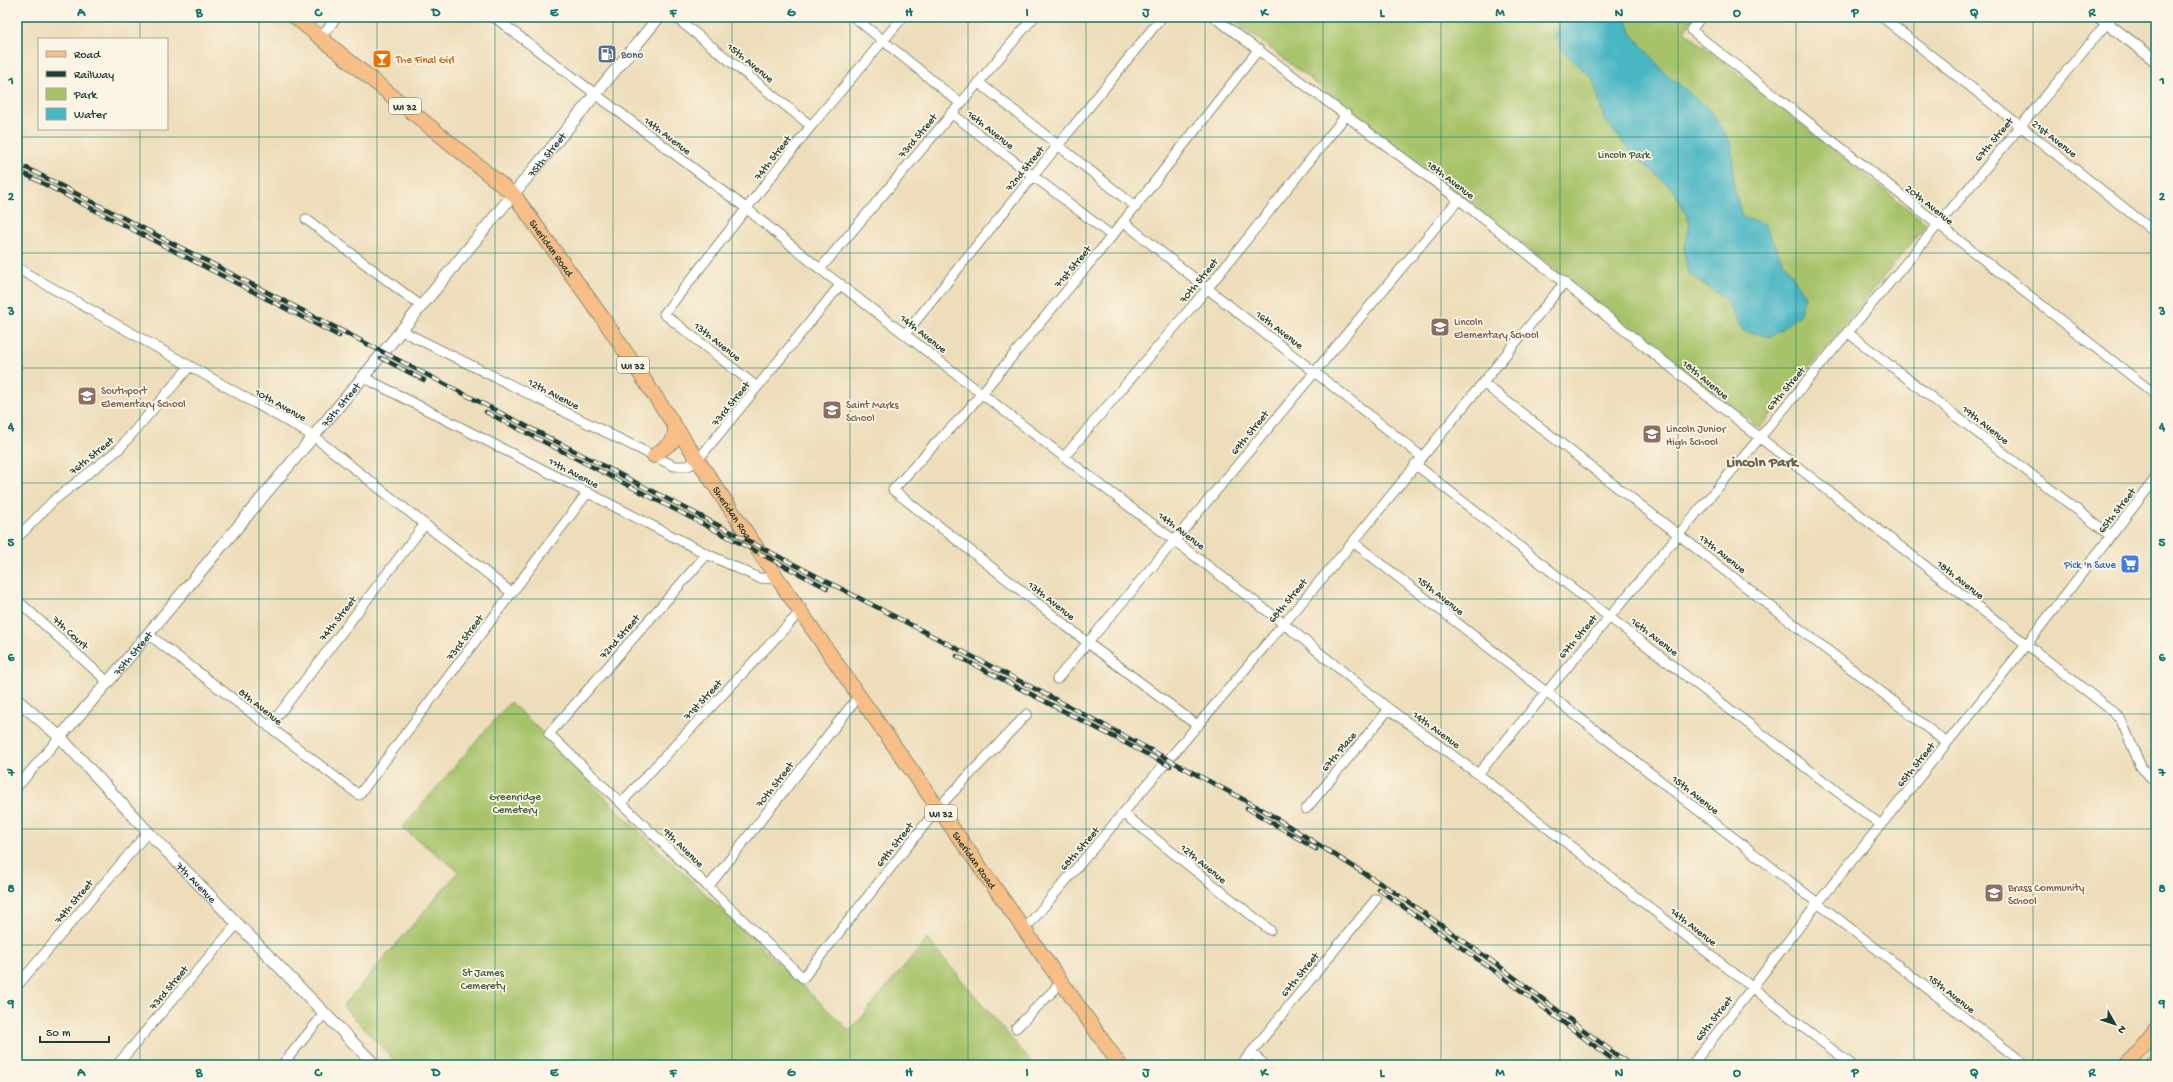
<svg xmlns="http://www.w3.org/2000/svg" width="2173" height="1082" font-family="'Gochi Hand',sans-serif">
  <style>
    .green { fill: #a7c36a; stroke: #63804f }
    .water { fill: #49b6c4; stroke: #347a7c }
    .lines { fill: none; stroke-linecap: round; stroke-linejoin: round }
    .minor-casing { stroke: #868d77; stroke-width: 11 }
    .tertiary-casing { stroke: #868d77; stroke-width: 13 }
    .primary-casing { stroke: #868d77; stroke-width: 16 }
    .minor { stroke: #fff; stroke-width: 9 }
    .tertiary { stroke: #fff; stroke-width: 11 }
    .primary { stroke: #f7be87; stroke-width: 14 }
    .rail-casing { stroke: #1f3d34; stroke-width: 4.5 }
    .rail { stroke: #fcf5e5; stroke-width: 3; stroke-dasharray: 9; stroke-linecap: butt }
    .grid { fill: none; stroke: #0f766e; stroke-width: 1; stroke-opacity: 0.55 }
    .labels { text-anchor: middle; stroke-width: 3.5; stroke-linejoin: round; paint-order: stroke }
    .shield { fill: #fcf5e5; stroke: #617469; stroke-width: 1 }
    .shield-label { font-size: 10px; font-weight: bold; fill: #1f3d34 }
    .service-label { font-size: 11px; fill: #4e5e75; stroke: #fcf5e5; text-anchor: start }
    .food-label { font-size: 11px; fill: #c56008; stroke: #fcf5e5; text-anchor: start }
    .street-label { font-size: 11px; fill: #1f3d34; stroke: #fcf5e5 }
    .park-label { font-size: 11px; fill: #415e42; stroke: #fcf5e5 }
    .education-label { font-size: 11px; fill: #785e54; stroke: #fcf5e5; text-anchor: start }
    .shop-label { font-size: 11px; fill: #366cbe; stroke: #fcf5e5; text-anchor: end }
    .district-label { font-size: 15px; font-weight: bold; fill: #6a624f; stroke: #fcf5e5 }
    .neatline { fill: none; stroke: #0f766e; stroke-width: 1.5 }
    .grid-label { font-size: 13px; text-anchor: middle; font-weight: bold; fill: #0f766e }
  </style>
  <rect width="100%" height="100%" fill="#fcf5e5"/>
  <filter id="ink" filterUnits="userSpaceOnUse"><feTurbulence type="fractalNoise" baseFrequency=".025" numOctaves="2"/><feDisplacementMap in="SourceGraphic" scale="8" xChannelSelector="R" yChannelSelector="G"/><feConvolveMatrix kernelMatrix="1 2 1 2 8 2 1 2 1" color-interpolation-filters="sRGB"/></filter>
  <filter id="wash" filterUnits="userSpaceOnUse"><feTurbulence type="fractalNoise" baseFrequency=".012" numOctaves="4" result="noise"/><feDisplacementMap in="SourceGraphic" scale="16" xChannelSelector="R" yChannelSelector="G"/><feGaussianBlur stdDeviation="0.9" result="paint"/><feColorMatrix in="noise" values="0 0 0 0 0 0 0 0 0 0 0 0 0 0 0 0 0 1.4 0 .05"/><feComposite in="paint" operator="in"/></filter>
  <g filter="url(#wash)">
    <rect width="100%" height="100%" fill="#edddba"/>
    <!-- green -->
    <path class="green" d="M1230,17H1694L1684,31L1927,224L1760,428Z
      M510,702L542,732L624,817L850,1031L927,939L1034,1065H399L343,1006L459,871L402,828Z"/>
    <!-- water -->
    <path class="water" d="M1562,17H1625L1632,34L1664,72L1709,109L1732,145L1734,187L1742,217L1764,224L1777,251L1805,296L1799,315L1771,337L1743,331L1724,298L1689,274L1684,252L1690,223L1674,191L1630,151L1604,119L1593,79L1565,53L1554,38Z"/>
  </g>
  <g filter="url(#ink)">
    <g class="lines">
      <!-- minor casing -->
      <g class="minor-casing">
        <path id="minor" d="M494,17L747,209L820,269L1064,457L1283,623L1389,709L1478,774L1852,1065
          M675,17L811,126
          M854,17L960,103
          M1214,17L1466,205L1759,437L2115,713L2121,720L2141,767L2156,783
          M1701,17L1691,30L2156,395
          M1882,17L2156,233
          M321,37L337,17
          M978,82L1136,207
          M951,113L1112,236
          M306,219L421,306
          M1124,222C1222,302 1323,377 1422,457
          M17,268L313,436L512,593
          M820,269L1034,17
          M400,330L674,466H688L697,461L841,284
          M1847,332L2111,536
          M905,334L1162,17
          M363,377L707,554L759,578L777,579
          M1483,383L1947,743
          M757,387L664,314L811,126L903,17
          M1064,457L1207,289L1347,114
          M1415,464L1609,617L1881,825
          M17,538L53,501L119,449L190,366
          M1353,542L2026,1065
          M707,554L549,734L803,978L938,808L1027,714
          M17,600L108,682
          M148,634L359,795L588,492
          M1057,679L1175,540L1459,199
          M1198,726L1088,643L893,490L932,447L962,417L1112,236L1259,49
          M269,727L425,524
          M1478,774L2112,17
          M17,787L60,737
          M621,803L801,611
          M1306,809L1389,709
          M1124,814L1270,930
          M708,887L859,696
          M1024,930L1353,542L1565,282
          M17,986L148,832
          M1016,1028L1062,982
          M1251,1053L1265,1065
          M117,1065L237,924
          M282,1065L324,1014
          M1241,1065L1376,899
          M1692,1065L1817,904L2026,645L2156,478"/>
      </g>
      <!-- tertiary casing -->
      <g class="tertiary-casing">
        <g id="tertiary">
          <path d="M2099,17L2156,61"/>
          <path id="s1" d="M17,700L60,737L148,832L375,1065"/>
          <path id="s2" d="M60,737L108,682L363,377L659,17"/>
        </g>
      </g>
      <!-- primary casing -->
      <g class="primary-casing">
        <g id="primary">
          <path id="s3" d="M295,17L514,195L602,317L764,559L859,696L1120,1065"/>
          <path d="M654,456L672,442L676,429"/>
          <path d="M2127,1065L2156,1029"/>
          <path d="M2154,1065L2156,1063"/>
        </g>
      </g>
      <!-- minor -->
      <use href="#minor" class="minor"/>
      <!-- tertiary -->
      <use href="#tertiary" class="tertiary"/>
      <!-- primary -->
      <use href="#primary" class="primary"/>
      <!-- rail casing -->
      <g class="rail-casing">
        <path id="rail" d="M17,163L1072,708L1263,810L1394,892L1499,966L1630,1065
          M17,170L339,336
          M381,358L424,380
          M486,412L827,588
          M957,656L1170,766
          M1247,808L1316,849
          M1378,889L1500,975L1620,1065"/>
      </g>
      <!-- rail -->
      <use href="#rail" class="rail"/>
    </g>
  </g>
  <!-- grid -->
  <path class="grid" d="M140,17V39M259,17V1065M377,17V1065M495,17V1065M613,17V1065M732,17V1065M850,17V1065M968,17V1065M1086,17V1065M1205,17V1065M1323,17V1065M1441,17V1065M1560,17V1065M1678,17V1065M1796,17V1065M1914,17V1065M2033,17V1065M140,129V1065M17,137H2156M17,253H2156M17,368H2156M17,483H2156M17,599H2156M17,714H2156M17,829H2156M17,945H2156"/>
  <!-- icons -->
  <defs>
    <g id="fuel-square" transform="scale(1)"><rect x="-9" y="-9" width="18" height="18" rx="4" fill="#5c6f8a" stroke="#fcf5e5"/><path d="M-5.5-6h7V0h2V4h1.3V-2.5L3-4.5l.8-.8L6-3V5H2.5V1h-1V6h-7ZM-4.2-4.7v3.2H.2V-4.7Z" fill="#fff"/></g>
    <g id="bar-square" transform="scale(1)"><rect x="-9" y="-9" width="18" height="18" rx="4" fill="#e8710a" stroke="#fcf5e5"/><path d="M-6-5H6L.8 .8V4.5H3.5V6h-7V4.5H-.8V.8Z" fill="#fff"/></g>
    <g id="school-square" transform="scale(1)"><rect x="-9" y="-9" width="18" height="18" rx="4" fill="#8d6e63" stroke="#fcf5e5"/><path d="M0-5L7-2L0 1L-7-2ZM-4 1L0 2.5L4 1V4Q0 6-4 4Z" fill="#fff"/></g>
    <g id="supermarket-square" transform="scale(1)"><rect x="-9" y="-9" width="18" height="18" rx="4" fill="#3f7fe0" stroke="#fcf5e5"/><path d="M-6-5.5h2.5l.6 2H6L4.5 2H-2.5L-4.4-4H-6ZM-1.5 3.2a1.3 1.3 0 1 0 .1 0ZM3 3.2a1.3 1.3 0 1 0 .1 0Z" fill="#fff"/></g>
  </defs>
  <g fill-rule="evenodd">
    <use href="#fuel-square" x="607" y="54"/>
    <use href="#bar-square" x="382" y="59"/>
    <use href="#school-square" x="1440" y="327"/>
    <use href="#school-square" x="87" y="396"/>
    <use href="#school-square" x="832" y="410"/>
    <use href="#school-square" x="1652" y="434"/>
    <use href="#supermarket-square" x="2130" y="564"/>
    <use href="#school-square" x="1994" y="893"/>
  </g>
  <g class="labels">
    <!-- shield labels -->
    <g class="shield">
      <rect x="389" y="98" width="32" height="16" rx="3"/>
      <rect x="617" y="357" width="32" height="16" rx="3"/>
      <rect x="925" y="805" width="32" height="16" rx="3"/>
    </g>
    <g class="shield-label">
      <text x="405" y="110">WI 32</text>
      <text x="633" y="369">WI 32</text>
      <text x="941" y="817">WI 32</text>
    </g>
    <!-- service labels -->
    <g class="service-label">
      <text x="621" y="58">Bono</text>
    </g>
    <!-- food labels -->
    <g class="food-label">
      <text x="396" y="63">The Final Girl</text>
    </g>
    <!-- street labels -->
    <g class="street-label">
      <text transform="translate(751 62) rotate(39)" y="4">15th Avenue</text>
      <text transform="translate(991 129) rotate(38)" y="4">16th Avenue</text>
      <text transform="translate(668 135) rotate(37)" y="4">14th Avenue</text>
      <text transform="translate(917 135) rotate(-50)" y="4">73rd Street</text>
      <text transform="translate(2055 138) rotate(38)" y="4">21st Avenue</text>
      <text transform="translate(1993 139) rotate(-50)" y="4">67th Street</text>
      <text dy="4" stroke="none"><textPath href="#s2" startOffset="759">75th Street</textPath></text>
      <text transform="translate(772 157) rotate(-52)" y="4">74th Street</text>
      <text transform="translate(1024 168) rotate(-51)" y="4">72nd Street</text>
      <text transform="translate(1451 179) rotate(37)" y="4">18th Avenue</text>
      <text transform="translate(1930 204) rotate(38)" y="4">20th Avenue</text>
      <text dy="4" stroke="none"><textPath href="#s3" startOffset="347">Sheridan Road</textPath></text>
      <text transform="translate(1072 266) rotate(-50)" y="4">71st Street</text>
      <text transform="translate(1198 280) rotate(-51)" y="4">70th Street</text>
      <text transform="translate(1280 329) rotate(37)" y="4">16th Avenue</text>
      <text transform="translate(924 333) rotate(38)" y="4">14th Avenue</text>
      <text transform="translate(718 341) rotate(38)" y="4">13th Avenue</text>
      <text transform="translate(1706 379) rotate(39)" y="4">18th Avenue</text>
      <text transform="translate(1785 388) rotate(-50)" y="4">67th Street</text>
      <text transform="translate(554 393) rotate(27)" y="4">12th Avenue</text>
      <text transform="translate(730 403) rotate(-51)" y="4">73rd Street</text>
      <text transform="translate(281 404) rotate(29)" y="4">10th Avenue</text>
      <text dy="4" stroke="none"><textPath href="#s2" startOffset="435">75th Street</textPath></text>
      <text transform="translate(1986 424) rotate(38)" y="4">19th Avenue</text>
      <text transform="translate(1249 432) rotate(-51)" y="4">69th Street</text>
      <text transform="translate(91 455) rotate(-39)" y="4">76th Street</text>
      <text transform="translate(574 472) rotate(27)" y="4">11th Avenue</text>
      <text transform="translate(2116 510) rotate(-52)" y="4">65th Street</text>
      <text dy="4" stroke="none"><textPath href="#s3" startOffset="671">Sheridan Road</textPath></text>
      <text transform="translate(1182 530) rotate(37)" y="4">14th Avenue</text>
      <text transform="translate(1723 553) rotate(38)" y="4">17th Avenue</text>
      <text transform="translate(1961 579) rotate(38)" y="4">18th Avenue</text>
      <text transform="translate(1441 595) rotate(38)" y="4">15th Avenue</text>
      <text transform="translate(1052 600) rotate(38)" y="4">13th Avenue</text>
      <text transform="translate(1287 600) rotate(-50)" y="4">68th Street</text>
      <text transform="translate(337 618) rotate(-52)" y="4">74th Street</text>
      <text transform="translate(71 632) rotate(42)" y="4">7th Court</text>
      <text transform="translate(619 636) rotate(-49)" y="4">72nd Street</text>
      <text transform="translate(1577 636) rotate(-50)" y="4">67th Street</text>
      <text transform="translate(1655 636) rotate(37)" y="4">16th Avenue</text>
      <text transform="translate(464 637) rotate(-53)" y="4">73rd Street</text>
      <text dy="4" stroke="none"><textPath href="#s2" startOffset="111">75th Street</textPath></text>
      <text transform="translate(702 699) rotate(-47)" y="4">71st Street</text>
      <text transform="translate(261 706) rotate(38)" y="4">8th Avenue</text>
      <text transform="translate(1437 729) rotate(36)" y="4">14th Avenue</text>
      <text transform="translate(1338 751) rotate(-50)" y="4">67th Place</text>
      <text transform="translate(1915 764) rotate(-51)" y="4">65th Street</text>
      <text transform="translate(774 784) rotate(-52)" y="4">70th Street</text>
      <text transform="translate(1696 794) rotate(38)" y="4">15th Avenue</text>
      <text transform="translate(894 844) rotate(-52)" y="4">69th Street</text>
      <text transform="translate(684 847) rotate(44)" y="4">9th Avenue</text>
      <text transform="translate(1079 848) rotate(-49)" y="4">68th Street</text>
      <text dy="4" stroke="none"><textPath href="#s3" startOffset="1091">Sheridan Road</textPath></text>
      <text transform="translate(1204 863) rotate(39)" y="4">12th Avenue</text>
      <text dy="4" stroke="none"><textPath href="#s1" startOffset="256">7th Avenue</textPath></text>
      <text transform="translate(73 901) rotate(-50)" y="4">74th Street</text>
      <text transform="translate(1694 926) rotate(38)" y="4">14th Avenue</text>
      <text transform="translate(1299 974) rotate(-51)" y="4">67th Street</text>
      <text transform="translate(168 987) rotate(-50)" y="4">73rd Street</text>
      <text transform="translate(1952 993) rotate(38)" y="4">15th Avenue</text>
      <text transform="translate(1713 1018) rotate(-52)" y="4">65th Street</text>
    </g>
    <!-- park labels -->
    <g class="park-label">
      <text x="1624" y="158">Lincoln Park</text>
      <text x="515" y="800">Greenridge<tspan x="515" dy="13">Cemetery</tspan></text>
      <text x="483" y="976">St James<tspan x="483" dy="13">Cemerety</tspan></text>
    </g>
    <!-- education labels -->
    <g class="education-label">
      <text x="1454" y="325">Lincoln<tspan x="1454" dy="13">Elementary School</tspan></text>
      <text x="101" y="394">Southport<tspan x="101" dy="13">Elementary School</tspan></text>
      <text x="846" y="408">Saint Marks<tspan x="846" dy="13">School</tspan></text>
      <text x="1666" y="432">Lincoln Junior<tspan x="1666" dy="13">High School</tspan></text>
      <text x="2008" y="891">Brass Community<tspan x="2008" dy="13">School</tspan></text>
    </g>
    <!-- shop labels -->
    <g class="shop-label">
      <text x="2116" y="568">Pick 'n Save</text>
    </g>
    <!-- district labels -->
    <g class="district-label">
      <text x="1762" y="466">Lincoln Park</text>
    </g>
  </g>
  <!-- margin -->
  <rect width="2173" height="1082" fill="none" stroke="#fcf5e5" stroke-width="44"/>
  <!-- legend -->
  <rect x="38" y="38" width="130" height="92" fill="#fcf5e5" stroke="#a4ab9e"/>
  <rect x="46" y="51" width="20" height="6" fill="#f7be87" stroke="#a4ab9e"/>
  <text x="74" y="58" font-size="12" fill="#1f3d34">Road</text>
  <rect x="46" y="71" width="20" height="6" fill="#1f3d34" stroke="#a4ab9e"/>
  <text x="74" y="78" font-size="12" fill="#1f3d34">Railway</text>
  <rect x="46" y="88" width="20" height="12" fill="#a7c36a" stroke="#a4ab9e"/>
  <text x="74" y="98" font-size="12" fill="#1f3d34">Park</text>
  <rect x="46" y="108" width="20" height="12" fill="#49b6c4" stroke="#a4ab9e"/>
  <text x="74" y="118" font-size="12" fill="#1f3d34">Water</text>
  <!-- north arrow -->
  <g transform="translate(2115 1024) rotate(129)" stroke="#fcf5e5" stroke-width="3" paint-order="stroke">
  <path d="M0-3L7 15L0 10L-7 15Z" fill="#1f3d34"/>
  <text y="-6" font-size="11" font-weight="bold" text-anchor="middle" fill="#1f3d34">N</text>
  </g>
  <!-- scale -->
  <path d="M40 1036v6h69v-6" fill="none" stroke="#1f3d34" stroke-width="2"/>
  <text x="46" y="1036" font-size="12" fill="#1f3d34" stroke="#fcf5e5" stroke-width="3" paint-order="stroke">50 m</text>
  <rect x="22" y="22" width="2129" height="1038" class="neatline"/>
  <g class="grid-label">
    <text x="81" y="16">A</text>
    <text x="199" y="16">B</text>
    <text x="318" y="16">C</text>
    <text x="436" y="16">D</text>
    <text x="554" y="16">E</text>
    <text x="673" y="16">F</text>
    <text x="791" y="16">G</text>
    <text x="909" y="16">H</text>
    <text x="1027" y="16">I</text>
    <text x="1146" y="16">J</text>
    <text x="1264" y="16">K</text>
    <text x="1382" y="16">L</text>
    <text x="1500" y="16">M</text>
    <text x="1619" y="16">N</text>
    <text x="1737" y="16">O</text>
    <text x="1855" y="16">P</text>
    <text x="1974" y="16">Q</text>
    <text x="2092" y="16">R</text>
    <text x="11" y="84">1</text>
    <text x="2162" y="84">1</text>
    <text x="11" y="200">2</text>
    <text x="2162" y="200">2</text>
    <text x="11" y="315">3</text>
    <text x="2162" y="315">3</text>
    <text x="11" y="430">4</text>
    <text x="2162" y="430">4</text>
    <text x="11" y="546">5</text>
    <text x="2162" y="546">5</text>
    <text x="11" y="661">6</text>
    <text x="2162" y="661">6</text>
    <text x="11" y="776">7</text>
    <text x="2162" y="776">7</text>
    <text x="11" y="892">8</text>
    <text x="2162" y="892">8</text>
    <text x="11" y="1007">9</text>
    <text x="2162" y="1007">9</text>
    <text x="81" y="1076">A</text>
    <text x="199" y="1076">B</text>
    <text x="318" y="1076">C</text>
    <text x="436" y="1076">D</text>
    <text x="554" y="1076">E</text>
    <text x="673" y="1076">F</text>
    <text x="791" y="1076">G</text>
    <text x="909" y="1076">H</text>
    <text x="1027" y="1076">I</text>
    <text x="1146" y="1076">J</text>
    <text x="1264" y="1076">K</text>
    <text x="1382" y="1076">L</text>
    <text x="1500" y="1076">M</text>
    <text x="1619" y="1076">N</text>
    <text x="1737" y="1076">O</text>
    <text x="1855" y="1076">P</text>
    <text x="1974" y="1076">Q</text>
    <text x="2092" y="1076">R</text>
  </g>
</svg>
